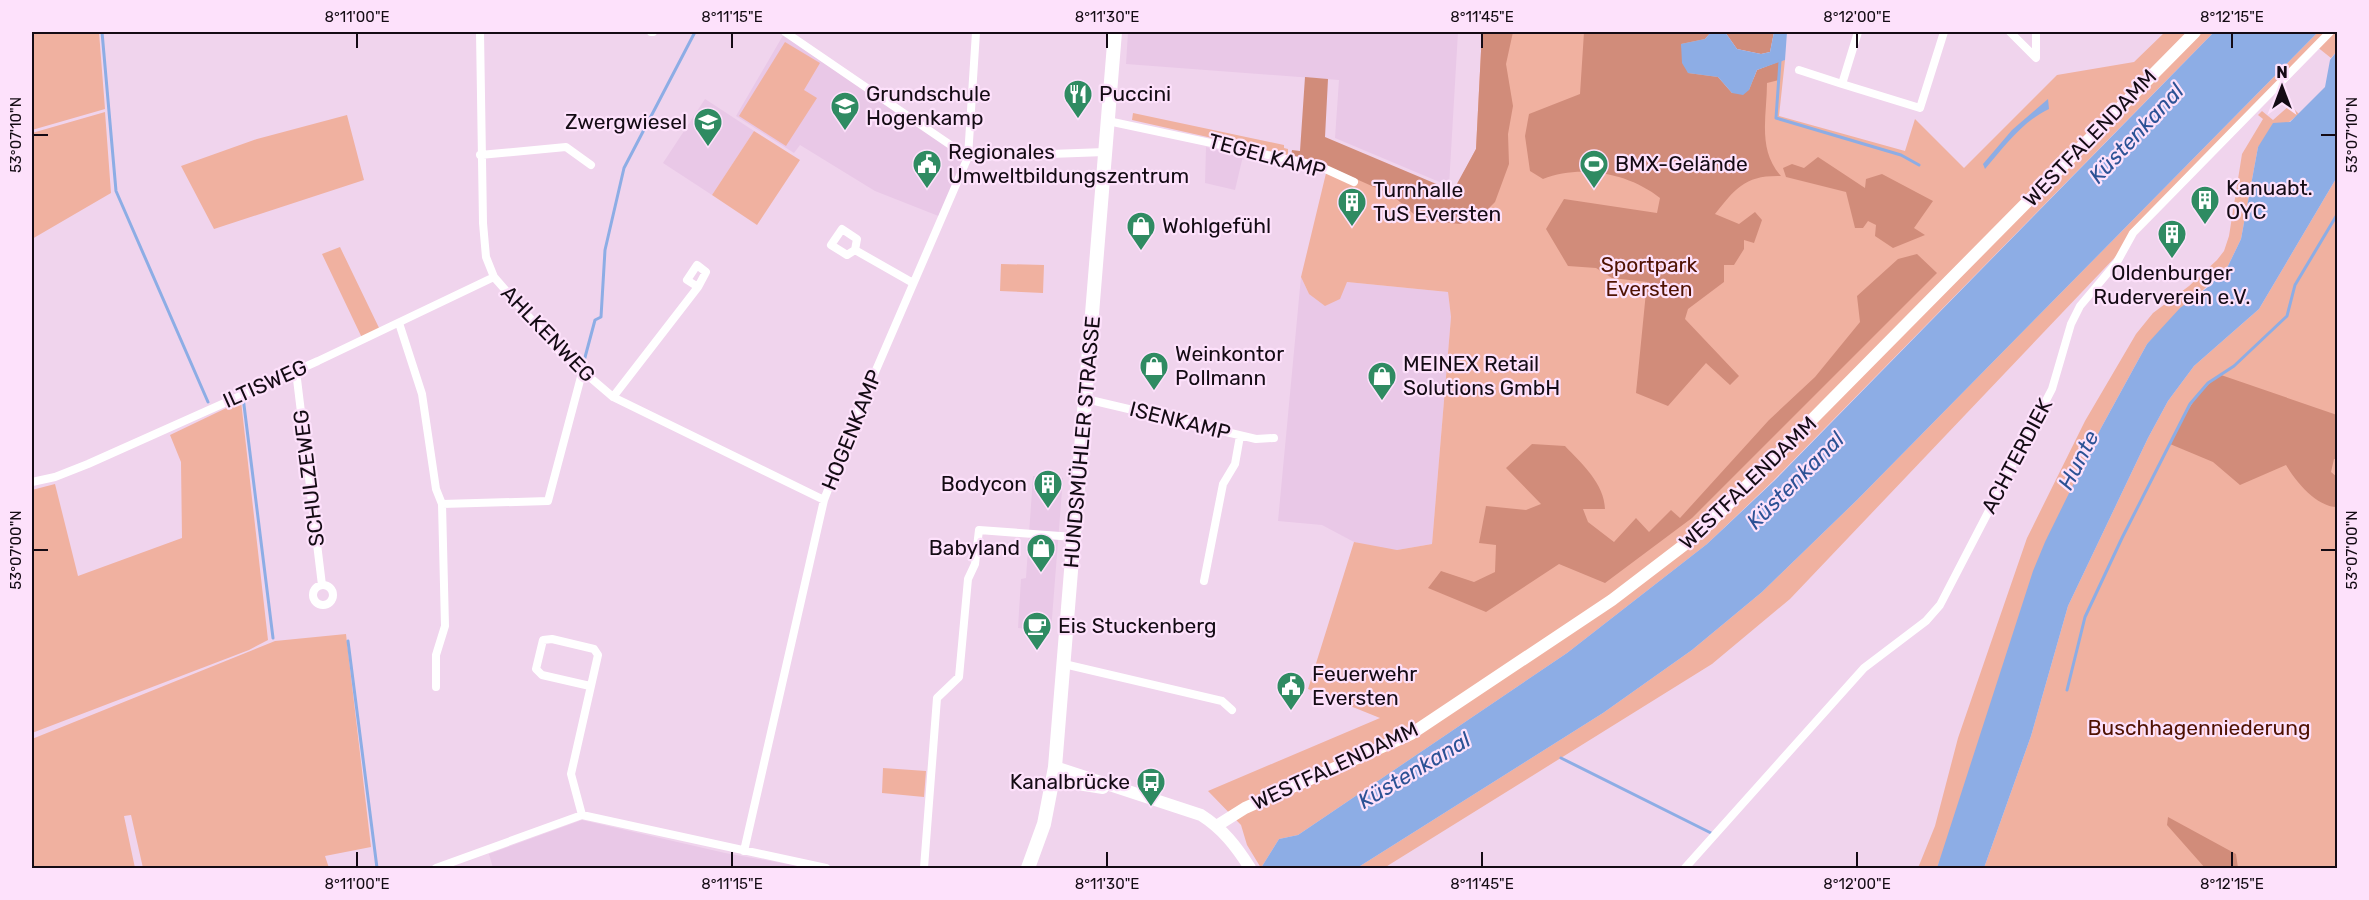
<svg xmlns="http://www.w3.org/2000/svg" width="2369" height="900" font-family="Rubik,sans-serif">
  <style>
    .built { fill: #e9c8e7 }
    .green { fill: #f0b1a0 }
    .forest { fill: #d18c7a }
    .water { fill: #8dade5 }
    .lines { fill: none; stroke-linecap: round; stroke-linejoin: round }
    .stream { stroke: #8dade5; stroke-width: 3 }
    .street { stroke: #fff; stroke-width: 8 }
    .secondary { stroke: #fff; stroke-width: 12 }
    .primary { stroke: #fff; stroke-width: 14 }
    .ticks { fill: none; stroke: #140b14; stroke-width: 2 }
    .labels { text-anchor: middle; stroke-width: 4.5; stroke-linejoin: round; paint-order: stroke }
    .poi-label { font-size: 21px; fill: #140b14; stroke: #fde1fb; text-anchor: start }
    .street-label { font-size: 21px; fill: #140b14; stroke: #fde1fb }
    .park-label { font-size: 21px; fill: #4f1202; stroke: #fde1fb }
    .water-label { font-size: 22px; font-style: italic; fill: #2c5295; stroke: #fde1fb }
    .neatline { fill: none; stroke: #140b14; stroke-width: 2 }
    .ticks-label { font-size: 15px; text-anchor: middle; fill: #140b14 }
  </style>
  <rect width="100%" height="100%" fill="#f0d4ed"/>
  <!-- built -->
  <path class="built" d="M785,32L968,157L941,217L875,191L800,145L794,153L736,116Z
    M1128,32H1458L1449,186L1335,138L1339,80L1126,64Z
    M705,99L754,131L712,195L663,163Z
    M1206,147L1243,156L1235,190L1205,183Z
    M1301,277L1309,294L1347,282L1448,292L1451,317L1432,544L1397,550L1380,549L1354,542L1322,525L1278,521Z
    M1033,476L1063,478L1051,631L1018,628L1021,579L1026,578Z
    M582,820L725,853L810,868H493L489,854Z"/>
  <!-- green -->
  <path class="green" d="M32,32H99L105,109L32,130Z
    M1482,32H1711L1705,39L1718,77L1732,93L1780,61L1785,60L1779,116L1905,151L1915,119L1964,168L2057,75L2134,62L2165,32H2214L1773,481L1707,544L1567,653L1298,835L1279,839L1261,868L1247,845L1241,825L1208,791L1380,718L1308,689L1354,542L1397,550L1432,544L1451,317L1448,292L1347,282L1340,299L1325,306L1309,294L1301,277L1328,165L1454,191L1476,149Z
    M2318,32H2337V51L2331,58L2316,46L1790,599L1712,664L1384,868H1357L1603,713L1692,650L1762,592L1857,500Z
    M785,42L820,63L804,90L817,98L786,146L739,116Z
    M2290,105L2299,114L2258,147L2241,239L2228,266L2147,344L2101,428L1937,868H1918L1935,826L1958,738L2027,538L2085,421L2136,334L2153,313L2189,286L2217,260L2224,251L2229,236L2242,154L2263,119L2258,115L2262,111L2273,120Z
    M105,112L111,193L32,239V133Z
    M1133,113L1284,145V148L1288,149V155L1132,120Z
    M347,115L364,180L214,229L181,166L257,139Z
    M754,131L800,160L757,225L712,195Z
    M2337,177V868H1984L2031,736L2068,606L2148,438L2168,401L2194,366L2259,309Z
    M340,247L381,332L363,340L322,254Z
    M1001,264L1044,265L1043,293L1000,291Z
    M241,401L268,640L249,650L32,733V490L55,484L78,576L182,538L181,462L170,435Z
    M346,634L371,847L325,856L329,868H143L131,815L124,816L135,868H32V739L275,641Z
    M883,768L926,771L924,797L882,793Z"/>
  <!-- forest -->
  <path class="forest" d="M1482,32H1513L1506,64L1513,106L1508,134L1509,164L1495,202L1483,214L1460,224L1429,221L1416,216L1392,195L1318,162L1291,155L1292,150L1300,151L1305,77L1328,79L1325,137L1453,191L1476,149Z
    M1584,32H1711L1705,39L1681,44L1688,73L1718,77L1732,93L1749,90L1757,70L1780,61L1779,80L1767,83C1767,115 1757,150 1781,176C1745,175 1736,188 1715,214L1739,224L1755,212L1762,220L1754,243L1744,240V249L1734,265H1724V282L1688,309L1685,319L1739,376L1730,385L1706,363L1668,406L1636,393L1647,282L1612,278L1596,268L1568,266L1546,229L1564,199L1657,213L1660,198C1629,173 1580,164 1543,179L1530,171L1525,136L1529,114L1580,94Z
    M1725,32H1774L1770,52L1761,54L1737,49Z
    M1818,157L1865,188L1866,179L1882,174L1933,201L1914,228L1925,235L1893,248L1875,236L1876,225L1868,221L1863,228H1855L1846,192L1786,177L1783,168L1792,164L1804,168Z
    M1917,254L1937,273L1692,518L1605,583L1559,564L1486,612L1428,588L1441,571L1474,582L1495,572L1496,545L1479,543L1486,506L1526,510L1541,504L1506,468L1532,444L1565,446C1582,464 1604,483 1605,509H1583L1588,522L1614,542L1636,518L1649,532L1671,510L1680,518L1769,420L1815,377L1860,322L1857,296L1898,259Z
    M2221,375L2337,415V459H2334L2331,472L2337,477V507C2317,507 2296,482 2286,465L2240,485L2213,462L2170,444C2184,417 2195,391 2221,375Z
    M2168,817L2236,854L2238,868H2205L2167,825Z"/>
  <!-- water -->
  <path class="water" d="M1711,32H1725L1737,49L1761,54L1770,52L1774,32H1787L1785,60L1757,70L1749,90L1743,95L1732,93L1718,77L1688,73L1682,63L1681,44L1705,39Z
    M2214,32H2318L1857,500L1762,592L1692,650L1603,713L1357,868H1261L1279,839L1298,835L1567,653L1707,544L1774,481Z
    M2337,51V177L2259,309L2194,366L2168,401L2148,438L2068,606L2031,736L1984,868H1937L2033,571L2045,542L2101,428L2147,344L2180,308L2208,287L2228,266L2241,239L2258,147L2273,123L2290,122L2325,87L2330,60Z
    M2048,99L2049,109C2023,121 2004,147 1985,169L1983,164L2012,130Z"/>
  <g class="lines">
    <!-- stream -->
    <path class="stream" d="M102,32L116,191L208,402
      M1780,61L1776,118L1901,155L1919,165
      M584,361L595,320L601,317L605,250L624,168L695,32
      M243,397L273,638
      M348,641L377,868
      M2067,690L2085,617L2122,538L2190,404L2208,383L2234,366L2287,316L2295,285L2338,213
      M1561,758L1713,834"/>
    <!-- street -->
    <path class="street" d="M480,32L483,223L486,257L494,277L558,350L613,397L824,500
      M651,32H653
      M785,32L968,157
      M1858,32L1842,84L1920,108L1944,32
      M2010,32L2036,58V32
      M1799,70L1842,84
      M1108,121L1319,166L1354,182
      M480,155L566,147L591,165
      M968,157L976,32
      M855,250L847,255L831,245L842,229L857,239L855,250L913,283
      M399,323L422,394L436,489L442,504L445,626L436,655V687
      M296,371L322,585
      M613,397L698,287L687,280L697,265L706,272L698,287
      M1086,399L1256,439L1274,438
      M32,482L55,477L88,464L318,361L494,277
      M442,504L548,501L582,373
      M1204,581L1223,484L1235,464L1240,436
      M313 595a10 10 0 1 1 20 0a10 10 0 1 1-20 0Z
      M1064,664L1222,701L1232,710
      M582,815L571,774L598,655L594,649L552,639L543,640L536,669L542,675L590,686
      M744,851L824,500L857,414L968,157L1105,152
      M436,868L582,815L826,868
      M924,868L937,698L959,677L968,579L975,564L979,530L1074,537
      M1685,868L1864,668L1926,621L1940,605L2052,389L2071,324L2080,306L2117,262L2133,233L2330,32"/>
    <!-- secondary -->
    <path class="secondary" d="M1055,767L1201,815C1223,829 1236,846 1250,868
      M1053,780L1103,788
      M1218,825L1245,808L1411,734L1612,600L1701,532L2195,32"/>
    <!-- primary -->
    <path class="primary" d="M1028,868L1044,824L1055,767L1115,32"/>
  </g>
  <!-- ticks -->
  <path class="ticks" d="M357,33V48M732,33V48M1107,33V48M1482,33V48M1857,33V48M2232,33V48M33,135H48M2321,135H2336M33,550H48M2321,550H2336M357,852V867M732,852V867M1107,852V867M1482,852V867M1857,852V867M2232,852V867"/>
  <!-- icons -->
  <defs>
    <g id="restaurant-pin" transform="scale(1.5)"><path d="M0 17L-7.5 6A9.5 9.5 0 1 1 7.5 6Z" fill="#2f8b62" stroke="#fde1fb"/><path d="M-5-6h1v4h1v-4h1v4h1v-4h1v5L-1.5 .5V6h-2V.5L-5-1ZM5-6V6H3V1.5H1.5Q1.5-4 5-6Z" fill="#fff"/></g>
    <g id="school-pin" transform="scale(1.5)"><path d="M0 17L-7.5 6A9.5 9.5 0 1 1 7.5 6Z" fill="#2f8b62" stroke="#fde1fb"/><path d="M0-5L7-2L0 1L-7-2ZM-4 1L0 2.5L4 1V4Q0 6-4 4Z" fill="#fff"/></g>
    <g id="civic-pin" transform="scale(1.5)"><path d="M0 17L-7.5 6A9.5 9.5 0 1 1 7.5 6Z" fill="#2f8b62" stroke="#fde1fb"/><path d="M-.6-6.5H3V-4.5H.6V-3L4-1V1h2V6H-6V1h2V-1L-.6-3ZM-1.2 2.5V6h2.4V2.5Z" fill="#fff"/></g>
    <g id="stadium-pin" transform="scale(1.5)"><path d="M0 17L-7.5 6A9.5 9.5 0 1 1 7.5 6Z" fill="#2f8b62" stroke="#fde1fb"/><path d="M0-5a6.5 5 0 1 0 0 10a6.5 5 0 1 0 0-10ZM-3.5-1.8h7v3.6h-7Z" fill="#fff"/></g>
    <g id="building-pin" transform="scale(1.5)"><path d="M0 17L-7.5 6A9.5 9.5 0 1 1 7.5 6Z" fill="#2f8b62" stroke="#fde1fb"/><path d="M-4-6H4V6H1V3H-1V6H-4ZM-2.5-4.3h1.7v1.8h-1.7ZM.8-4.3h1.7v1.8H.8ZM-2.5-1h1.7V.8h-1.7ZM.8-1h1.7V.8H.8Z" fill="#fff"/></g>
    <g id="shop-pin" transform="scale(1.5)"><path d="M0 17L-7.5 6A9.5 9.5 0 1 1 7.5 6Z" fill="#2f8b62" stroke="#fde1fb"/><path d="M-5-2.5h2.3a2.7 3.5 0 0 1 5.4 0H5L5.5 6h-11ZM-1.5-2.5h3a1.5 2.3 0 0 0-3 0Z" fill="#fff"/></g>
    <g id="cafe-pin" transform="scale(1.5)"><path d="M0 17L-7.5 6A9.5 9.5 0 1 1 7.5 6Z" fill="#2f8b62" stroke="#fde1fb"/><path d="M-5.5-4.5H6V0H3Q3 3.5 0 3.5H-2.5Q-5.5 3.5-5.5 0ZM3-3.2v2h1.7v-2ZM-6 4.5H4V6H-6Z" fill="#fff"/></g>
    <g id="bus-pin" transform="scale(1.5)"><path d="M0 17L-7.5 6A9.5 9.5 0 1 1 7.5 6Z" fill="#2f8b62" stroke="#fde1fb"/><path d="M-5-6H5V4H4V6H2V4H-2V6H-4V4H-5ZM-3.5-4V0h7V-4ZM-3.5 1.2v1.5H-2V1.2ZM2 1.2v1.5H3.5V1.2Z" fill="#fff"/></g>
  </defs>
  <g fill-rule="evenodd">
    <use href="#restaurant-pin" x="1078" y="94"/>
    <use href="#school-pin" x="845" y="106"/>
    <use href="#school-pin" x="708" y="122"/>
    <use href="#civic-pin" x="927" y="164"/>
    <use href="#stadium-pin" x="1594" y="164"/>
    <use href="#building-pin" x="2205" y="200"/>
    <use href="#building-pin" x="1352" y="202"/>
    <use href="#shop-pin" x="1141" y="226"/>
    <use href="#building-pin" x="2172" y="234"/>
    <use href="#shop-pin" x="1154" y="366"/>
    <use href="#shop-pin" x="1382" y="376"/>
    <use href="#building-pin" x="1048" y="484"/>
    <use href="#shop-pin" x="1041" y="548"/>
    <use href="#cafe-pin" x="1037" y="626"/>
    <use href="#civic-pin" x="1291" y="686"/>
    <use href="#bus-pin" x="1151" y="782"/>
  </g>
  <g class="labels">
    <!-- poi labels -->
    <g class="poi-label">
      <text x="866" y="101">Grundschule<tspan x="866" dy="24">Hogenkamp</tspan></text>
      <text x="1099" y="101">Puccini</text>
      <text x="687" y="129" text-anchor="end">Zwergwiesel</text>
      <text x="948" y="159">Regionales<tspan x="948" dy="24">Umweltbildungszentrum</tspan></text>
      <text x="1615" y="171">BMX-Gelände</text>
      <text x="2226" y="195">Kanuabt.<tspan x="2226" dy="24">OYC</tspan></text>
      <text x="1373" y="197">Turnhalle<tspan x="1373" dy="24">TuS Eversten</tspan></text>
      <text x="1162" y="233">Wohlgefühl</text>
      <text x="2172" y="280" text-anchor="middle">Oldenburger<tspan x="2172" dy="24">Ruderverein e.V.</tspan></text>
      <text x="1175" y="361">Weinkontor<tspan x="1175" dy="24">Pollmann</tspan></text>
      <text x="1403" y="371">MEINEX Retail<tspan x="1403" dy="24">Solutions GmbH</tspan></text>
      <text x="1027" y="491" text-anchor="end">Bodycon</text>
      <text x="1020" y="555" text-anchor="end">Babyland</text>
      <text x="1058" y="633">Eis Stuckenberg</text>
      <text x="1312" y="681">Feuerwehr<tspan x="1312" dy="24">Eversten</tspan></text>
      <text x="1130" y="789" text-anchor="end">Kanalbrücke</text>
    </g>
    <!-- street labels -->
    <g class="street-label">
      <text transform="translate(2090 138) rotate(-46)" y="7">WESTFALENDAMM</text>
      <text transform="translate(1267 156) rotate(15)" y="7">TEGELKAMP</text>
      <text transform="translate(548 334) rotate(46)" y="7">AHLKENWEG</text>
      <text transform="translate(265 384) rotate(-24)" y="7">ILTISWEG</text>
      <text transform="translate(1180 421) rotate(14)" y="7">ISENKAMP</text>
      <text transform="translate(852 430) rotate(-68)" y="7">HOGENKAMP</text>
      <text transform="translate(1082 442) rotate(-85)" y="7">HUNDSMÜHLER STRASSE</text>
      <text transform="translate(2017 456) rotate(-62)" y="7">ACHTERDIEK</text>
      <text transform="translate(309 478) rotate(-97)" y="7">SCHULZEWEG</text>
      <text transform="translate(1748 483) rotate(-44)" y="7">WESTFALENDAMM</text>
      <text transform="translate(1335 766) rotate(-25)" y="7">WESTFALENDAMM</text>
    </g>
    <!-- park labels -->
    <g class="park-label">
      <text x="1649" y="272">Sportpark<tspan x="1649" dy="24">Eversten</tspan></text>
      <text x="2199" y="735">Buschhagenniederung</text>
    </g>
    <!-- water labels -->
    <g class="water-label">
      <text transform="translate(2136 133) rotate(-47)" y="8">Küstenkanal</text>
      <text transform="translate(2078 460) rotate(-63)" y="8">Hunte</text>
      <text transform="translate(1795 480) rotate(-45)" y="8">Küstenkanal</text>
      <text transform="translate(1414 770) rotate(-31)" y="8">Küstenkanal</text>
    </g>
  </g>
  <!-- border -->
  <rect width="2369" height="900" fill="none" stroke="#fde1fb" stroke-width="66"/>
  <!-- north arrow -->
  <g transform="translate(2282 87)" stroke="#fde1fb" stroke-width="4.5" paint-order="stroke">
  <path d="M0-4.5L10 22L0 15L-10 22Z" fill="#140b14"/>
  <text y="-9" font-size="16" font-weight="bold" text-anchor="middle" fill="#140b14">N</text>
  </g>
  <rect x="33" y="33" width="2303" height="834" class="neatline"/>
  <g class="ticks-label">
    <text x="357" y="22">8°11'00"E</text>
    <text x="732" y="22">8°11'15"E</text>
    <text x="1107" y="22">8°11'30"E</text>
    <text x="1482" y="22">8°11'45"E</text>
    <text x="1857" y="22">8°12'00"E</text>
    <text x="2232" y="22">8°12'15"E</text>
    <text transform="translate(16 135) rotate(-90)" y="5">53°07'10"N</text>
    <text transform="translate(2352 135) rotate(-90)" y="5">53°07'10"N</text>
    <text transform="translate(16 550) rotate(-90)" y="5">53°07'00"N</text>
    <text transform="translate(2352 550) rotate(-90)" y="5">53°07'00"N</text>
    <text x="357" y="889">8°11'00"E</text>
    <text x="732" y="889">8°11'15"E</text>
    <text x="1107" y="889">8°11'30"E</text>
    <text x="1482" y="889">8°11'45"E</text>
    <text x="1857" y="889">8°12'00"E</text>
    <text x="2232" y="889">8°12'15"E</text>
  </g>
</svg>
